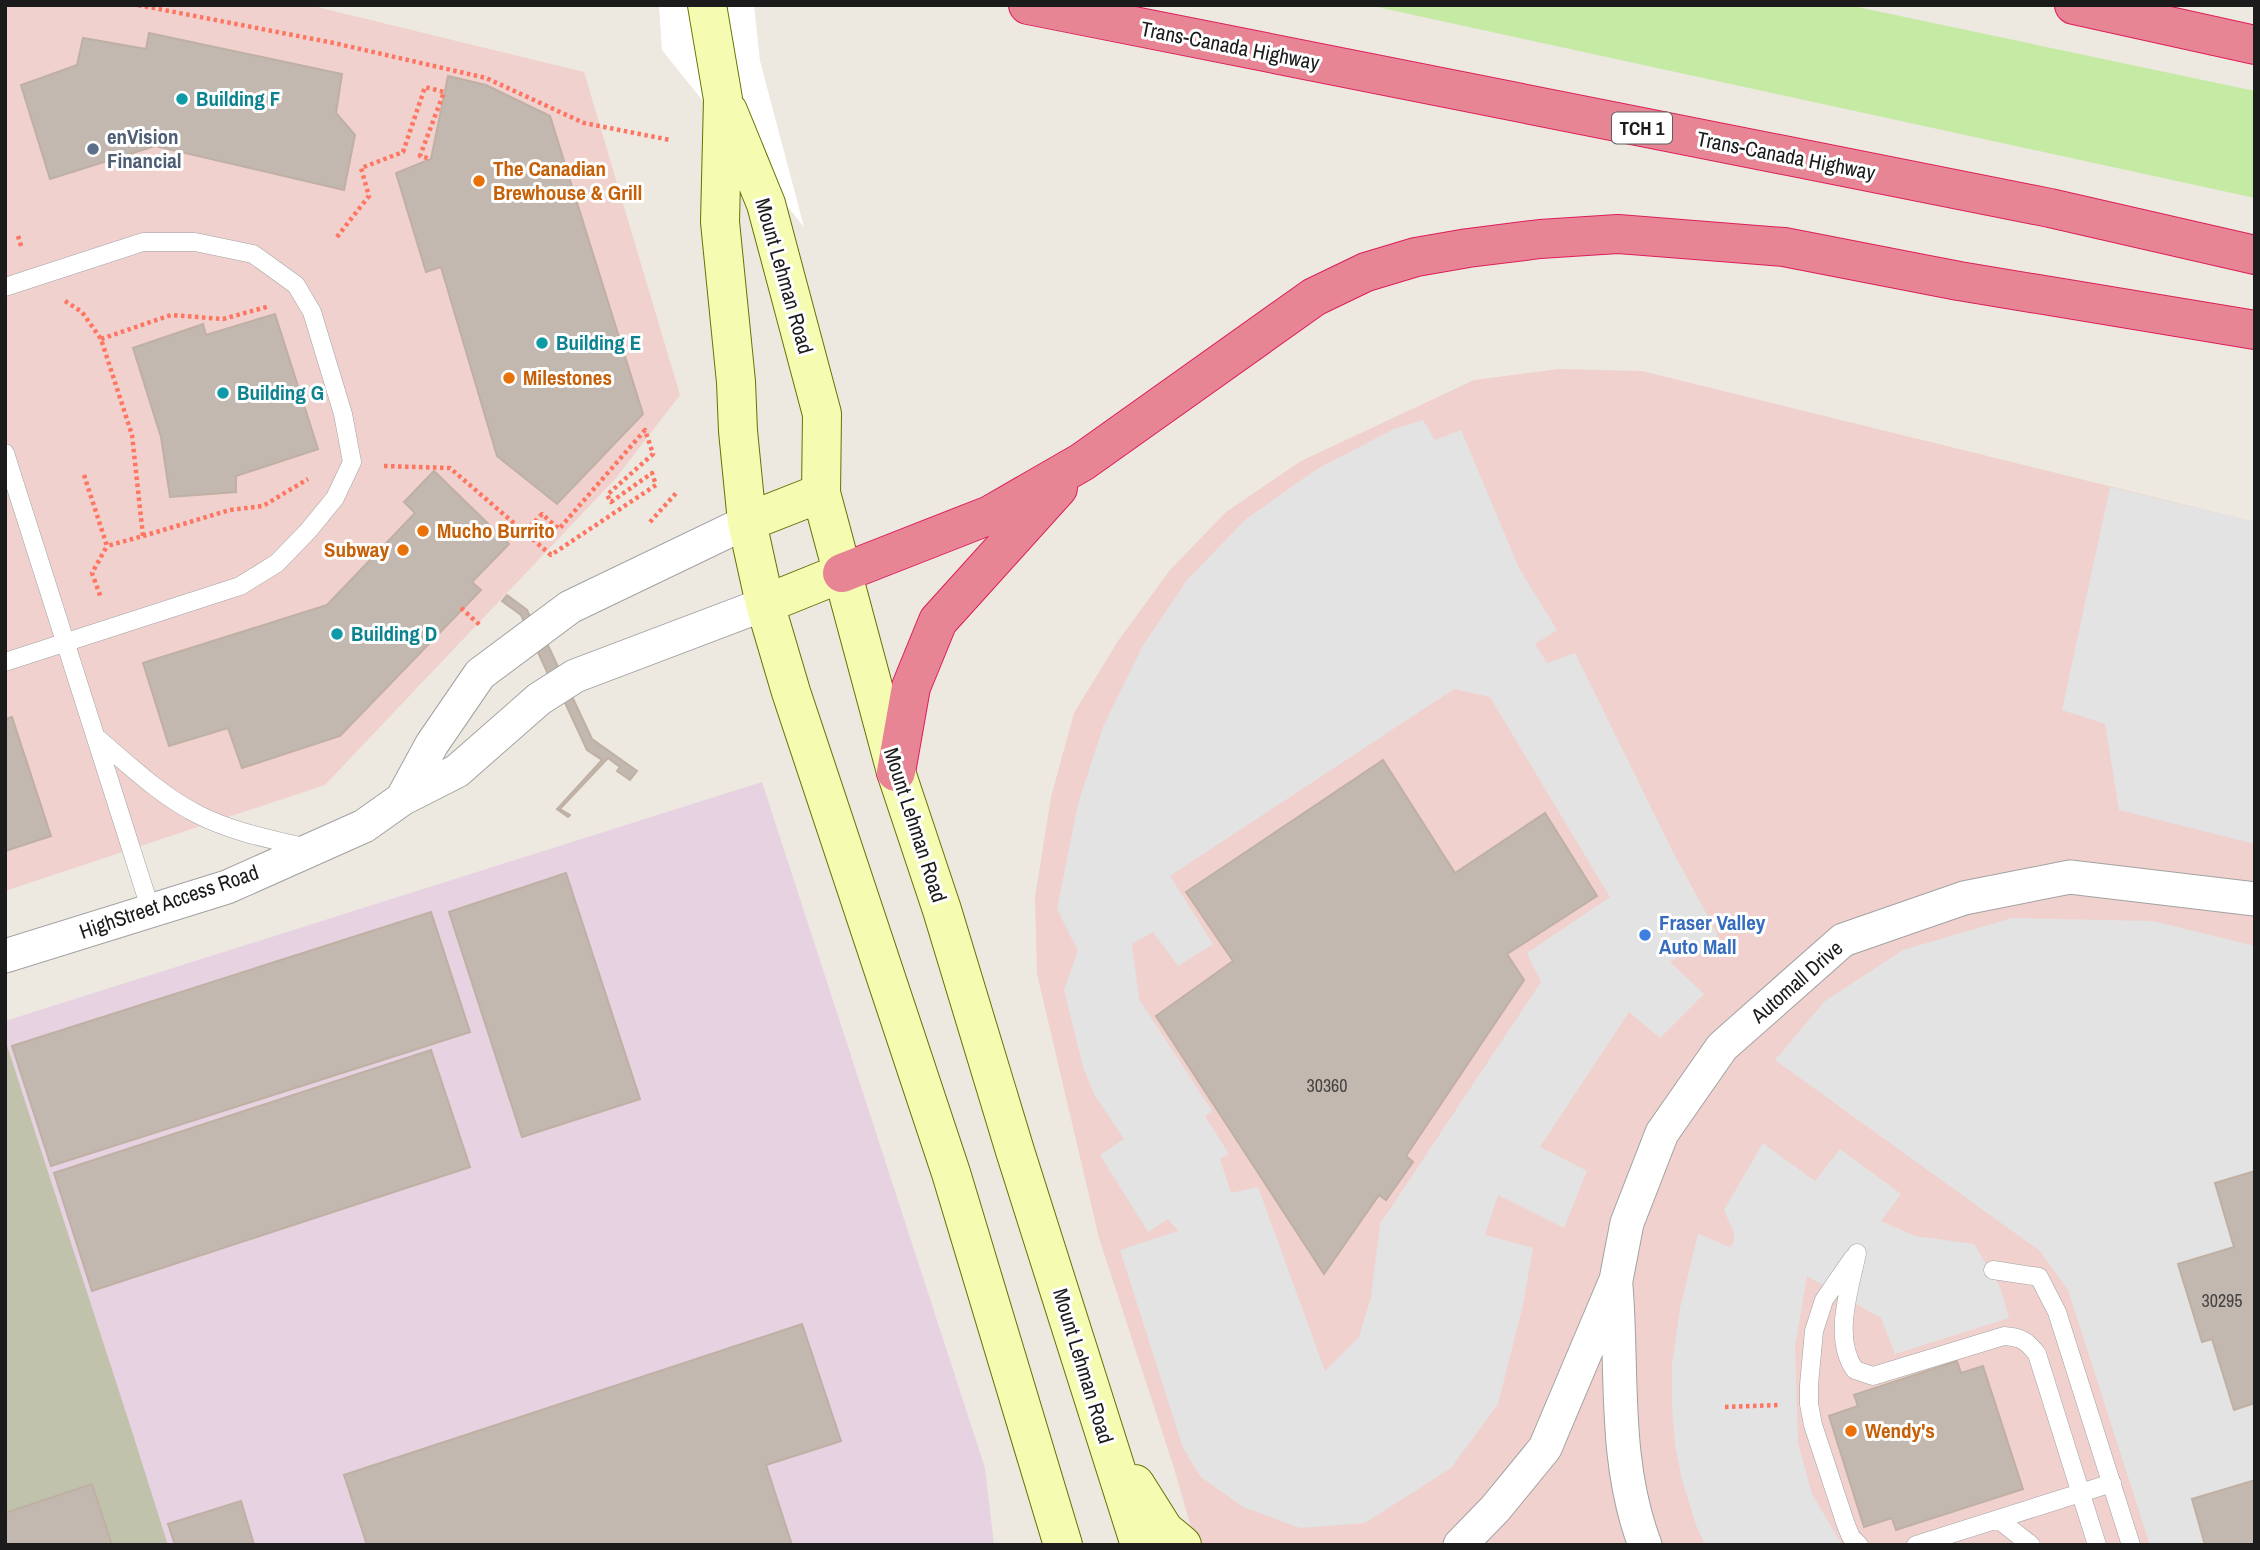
<svg xmlns="http://www.w3.org/2000/svg" width="2260" height="1550" font-family="'Archivo Narrow',sans-serif">
  <style>
    .commercial { fill: #f0d1ce }
    .industrial { fill: #e7d2e2 }
    .construction { fill: #c1c2ac }
    .grass { fill: #c5eaa4 }
    .parking { fill: #e3e3e3; fill-rule: evenodd }
    .pier { fill: #fff }
    .building { fill: #c2b8b0; stroke: #bfb0a3; stroke-width: 2 }
    .lines { fill: none; stroke-linecap: round; stroke-linejoin: round }
    .lane-casing { stroke: #a2a2a2; stroke-width: 19 }
    .street-casing { stroke: #a2a2a2; stroke-width: 35 }
    .secondary-casing { stroke: #647302; stroke-width: 40 }
    .highway-casing { stroke: #db1e5a; stroke-width: 40 }
    .path { stroke: #fe7561; stroke-width: 4.5; stroke-dasharray: 3.5 3.5; stroke-linecap: butt }
    .lane { stroke: #fff; stroke-width: 18 }
    .street { stroke: #fff; stroke-width: 33 }
    .secondary { stroke: #f5fbb1; stroke-width: 38 }
    .highway { stroke: #e88595; stroke-width: 38 }
    .culture-dot { fill: #0f9aa8; stroke: #fff; stroke-width: 2.5 }
    .service-dot { fill: #5c6f8a; stroke: #fff; stroke-width: 2.5 }
    .food-dot { fill: #e8710a; stroke: #fff; stroke-width: 2.5 }
    .shop-dot { fill: #3f7fe0; stroke: #fff; stroke-width: 2.5 }
    .labels { text-anchor: middle; stroke-width: 6; stroke-linejoin: round; paint-order: stroke }
    .number-label { font-size: 18px; fill: #454240 }
    .shield { fill: #fff; stroke: #5f5f5f; stroke-width: 2 }
    .shield-label { font-size: 19px; font-weight: bold; fill: #1b1b1b }
    .street-label { font-size: 21px; fill: #1b1b1b; stroke: #fff }
    .culture-label { font-size: 21px; font-weight: bold; fill: #0d838f; stroke: #fff; text-anchor: start }
    .service-label { font-size: 21px; font-weight: bold; fill: #4e5e75; stroke: #fff; text-anchor: start }
    .food-label { font-size: 21px; font-weight: bold; fill: #c56008; stroke: #fff; text-anchor: start }
    .shop-label { font-size: 21px; font-weight: bold; fill: #366cbe; stroke: #fff; text-anchor: start }
  </style>
  <rect width="100%" height="100%" fill="#ede9e0"/>
  <!-- commercial -->
  <path class="commercial" d="M5,5H309L584,72L680,395L616,478L325,785L5,891Z
    M1559,369L1642,371L2255,522V1545H1196L1174,1468L1099,1238L1037,974L1035,897L1051,797L1074,713L1118,641L1170,570L1226,512L1301,461L1474,380Z"/>
  <!-- industrial -->
  <path class="industrial" d="M762,782L985,1468L994,1545H168L5,1039V1021Z"/>
  <!-- construction -->
  <path class="construction" d="M5,1039L131,1428L168,1545H5Z"/>
  <!-- grass -->
  <path class="grass" d="M1368,5H1848L2255,91V198Z"/>
  <!-- parking -->
  <path class="parking" d="M1423,420L1435,440L1461,430L1519,568L1557,630L1535,644L1547,663L1575,653L1673,852L1718,935L1670,962L1704,994L1660,1038L1629,1012L1540,1147L1587,1171L1564,1228L1498,1195L1485,1235L1533,1248L1523,1305L1498,1404L1451,1468L1365,1523L1300,1528L1243,1507L1201,1477L1183,1448L1120,1250L1178,1231L1168,1219L1148,1232L1100,1155L1124,1139L1094,1094L1083,1067L1064,990L1078,951L1057,909L1078,804L1103,727L1142,647L1187,580L1245,520L1317,469L1394,429ZM1454,689L1490,697L1610,897L1527,953L1541,982L1380,1224L1371,1297L1359,1337L1325,1371L1258,1187L1231,1193L1220,1159L1229,1154L1205,1116L1212,1111L1139,999L1132,944L1153,932L1178,966L1213,944L1170,876Z
    M2110,487L2255,522V844L2119,810L2105,724L2062,710Z
    M2012,918L2153,921L2255,946V1545H2150L2068,1290L2040,1251L1775,1060L1825,1001L1903,950Z
    M1763,1143L1815,1181L1840,1149L1901,1194L1881,1221L1915,1236L1974,1244L2000,1287L2009,1318L1895,1354L1881,1318L1807,1276L1795,1347L1798,1443L1812,1494L1842,1545H1705L1696,1525L1682,1480L1675,1444L1672,1404V1365L1680,1308L1698,1234L1730,1247L1734,1241V1233L1724,1210Z"/>
  <!-- pier -->
  <path class="pier" d="M659,5H754L760,61L804,227L662,50Z"/>
  <!-- building -->
  <path class="building" d="M149,33L342,74L336,113L355,135L344,190L155,146L50,179L21,85L77,65L83,38L146,49Z
    M448,76L486,85L550,116L643,414L557,504L497,456L441,267L426,272L396,173L431,159Z
    M275,314L318,449L236,476V492L170,497L161,437L133,348L203,324L206,335Z
    M434,471L509,544L472,582L481,590L340,736L242,768L228,728L169,746L143,663L327,605L415,513L404,502Z
    M507,595L527,610L542,643L546,641L592,739L637,771L630,780L617,771L620,767L608,758L560,809L570,815L568,817L557,809L602,760L587,750L561,694L558,696L521,615L502,601Z
    M12,717L51,836L5,851V719Z
    M1383,760L1455,873L1545,813L1597,896L1507,954L1524,980L1406,1156L1413,1162L1386,1200L1379,1195L1324,1274L1156,1016L1233,961L1186,892Z
    M566,873L640,1099L522,1137L449,912Z
    M431,912L470,1032L51,1166L12,1046Z
    M431,1050L470,1167L92,1291L54,1173Z
    M2255,1171V1403L2234,1410L2212,1339L2202,1342L2178,1264L2234,1247L2215,1183Z
    M802,1324L841,1441L766,1465L792,1545H367L344,1475Z
    M1957,1361L1961,1373L1983,1366L2023,1489L1896,1530L1892,1518L1864,1527L1829,1416L1858,1406L1854,1395Z
    M2255,1480V1545H2205L2192,1499Z
    M92,1484L112,1545H5V1513Z
    M241,1501L254,1545H175L168,1524Z"/>
  <g class="lines">
    <!-- lane casing -->
    <g class="lane-casing">
      <path id="lane" d="M5,287L143,242H195L253,254L296,285L312,312L343,414L352,462L335,498L308,531L277,563L240,586L5,662
        M5,453L151,911
        M97,738C129,765 161,796 199,815C233,832 270,839 307,848
        M1857,1253C1850,1288 1832,1338 1855,1370L1873,1376L2004,1336C2021,1337 2027,1341 2037,1354L2097,1545
        M1853,1258L1824,1300L1814,1331L1809,1385V1404L1813,1425L1846,1525L1851,1537L1859,1545
        M1993,1270L2039,1277L2057,1312L2131,1545
        M1998,1519L2031,1545
        M1916,1545L2112,1483"/>
    </g>
    <!-- street casing -->
    <g class="street-casing">
      <path id="street" d="M402,799L432,744L480,674L570,607L747,522
        M5,956L227,887L364,826L402,799L457,771L539,699L575,676L765,604
        M1616,1286C1623,1373 1613,1461 1645,1545
        M1460,1545L1495,1509L1545,1448L1616,1280L1627,1223L1662,1133L1722,1047L1843,940L1964,898L2070,877L2255,899"/>
    </g>
    <!-- secondary casing -->
    <g class="secondary-casing">
      <path id="secondary" d="M707,5L723,99L720,222L736,382L738,431L747,522L765,604L791,692L951,1173L1063,1545
        M728,111L766,204L822,414L821,493L896,772L942,910L1015,1151L1140,1545
        M747,522L821,493
        M765,604L842,573
        M1135,1484L1164,1530L1182,1545"/>
    </g>
    <!-- highway casing -->
    <g class="highway-casing">
      <path id="highway" d="M1028,5L2050,208L2255,255
        M2074,5L2255,45
        M842,573L990,515L1082,462L1314,297L1366,272L1416,257L1468,248L1540,239L1618,234L1784,247L1959,281L2255,330
        M896,772L911,687L938,621L1058,488"/>
    </g>
    <!-- path -->
    <path class="path" d="M138,5L334,43L486,78L584,123L670,140
      M18,236L22,249
      M337,237L369,196L361,168L403,152L425,87L444,92L420,156L431,159
      M65,301L82,312L101,339L132,435L143,536L107,546
      M101,339L171,315L223,319L270,306
      M384,466L450,468L551,555L656,485L652,473L611,502L607,495L653,454L645,430L559,529L542,514L526,531
      M84,475L107,546L92,573L101,598
      M650,522L678,491
      M143,536L230,510L263,506L308,479
      M461,608L481,626
      M1725,1407L1780,1405"/>
    <!-- lane -->
    <use href="#lane" class="lane"/>
    <!-- street -->
    <use href="#street" class="street"/>
    <!-- secondary -->
    <use href="#secondary" class="secondary"/>
    <!-- highway -->
    <use href="#highway" class="highway"/>
  </g>
  <!-- markers -->
  <g class="culture-dot">
    <circle cx="182" cy="99" r="7"/>
    <circle cx="542" cy="343" r="7"/>
    <circle cx="223" cy="393" r="7"/>
    <circle cx="337" cy="634" r="7"/>
  </g>
  <circle class="service-dot" cx="93" cy="149" r="7"/>
  <g class="food-dot">
    <circle cx="479" cy="181" r="7"/>
    <circle cx="509" cy="378" r="7"/>
    <circle cx="423" cy="531" r="7"/>
    <circle cx="403" cy="550" r="7"/>
    <circle cx="1851" cy="1431" r="7"/>
  </g>
  <circle class="shop-dot" cx="1645" cy="935" r="7"/>
  <g class="labels">
    <!-- number labels -->
    <g class="number-label">
      <text x="1327" y="1092">30360</text>
      <text x="2222" y="1307">30295</text>
    </g>
    <!-- shield labels -->
    <rect class="shield" x="1612" y="112.5" width="60" height="31" rx="5"/>
    <g class="shield-label">
      <text x="1642" y="135">TCH 1</text>
    </g>
    <!-- street labels -->
    <g class="street-label">
      <text transform="translate(1230 46) rotate(11)" y="7">Trans-Canada Highway</text>
      <text transform="translate(1786 156) rotate(11)" y="7">Trans-Canada Highway</text>
      <text transform="translate(784 276) rotate(74)" y="7">Mount Lehman Road</text>
      <text transform="translate(915 825) rotate(72)" y="7">Mount Lehman Road</text>
      <text transform="translate(169 902) rotate(-19)" y="7">HighStreet Access Road</text>
      <text transform="translate(1797 982) rotate(-41)" y="7">Automall Drive</text>
      <text transform="translate(1083 1366) rotate(73)" y="7">Mount Lehman Road</text>
    </g>
    <!-- culture labels -->
    <g class="culture-label">
      <text x="196" y="106">Building F</text>
      <text x="556" y="350">Building E</text>
      <text x="237" y="400">Building G</text>
      <text x="351" y="641">Building D</text>
    </g>
    <!-- service labels -->
    <g class="service-label">
      <text x="107" y="144">enVision<tspan x="107" dy="24">Financial</tspan></text>
    </g>
    <!-- food labels -->
    <g class="food-label">
      <text x="493" y="176">The Canadian<tspan x="493" dy="24">Brewhouse &amp; Grill</tspan></text>
      <text x="523" y="385">Milestones</text>
      <text x="437" y="538">Mucho Burrito</text>
      <text x="389" y="557" text-anchor="end">Subway</text>
      <text x="1865" y="1438">Wendy's</text>
    </g>
    <!-- shop labels -->
    <g class="shop-label">
      <text x="1659" y="930">Fraser Valley<tspan x="1659" dy="24">Auto Mall</tspan></text>
    </g>
  </g>
  <!-- border -->
  <rect width="2260" height="1550" fill="none" stroke="#1b1b1b" stroke-width="14"/>
</svg>
